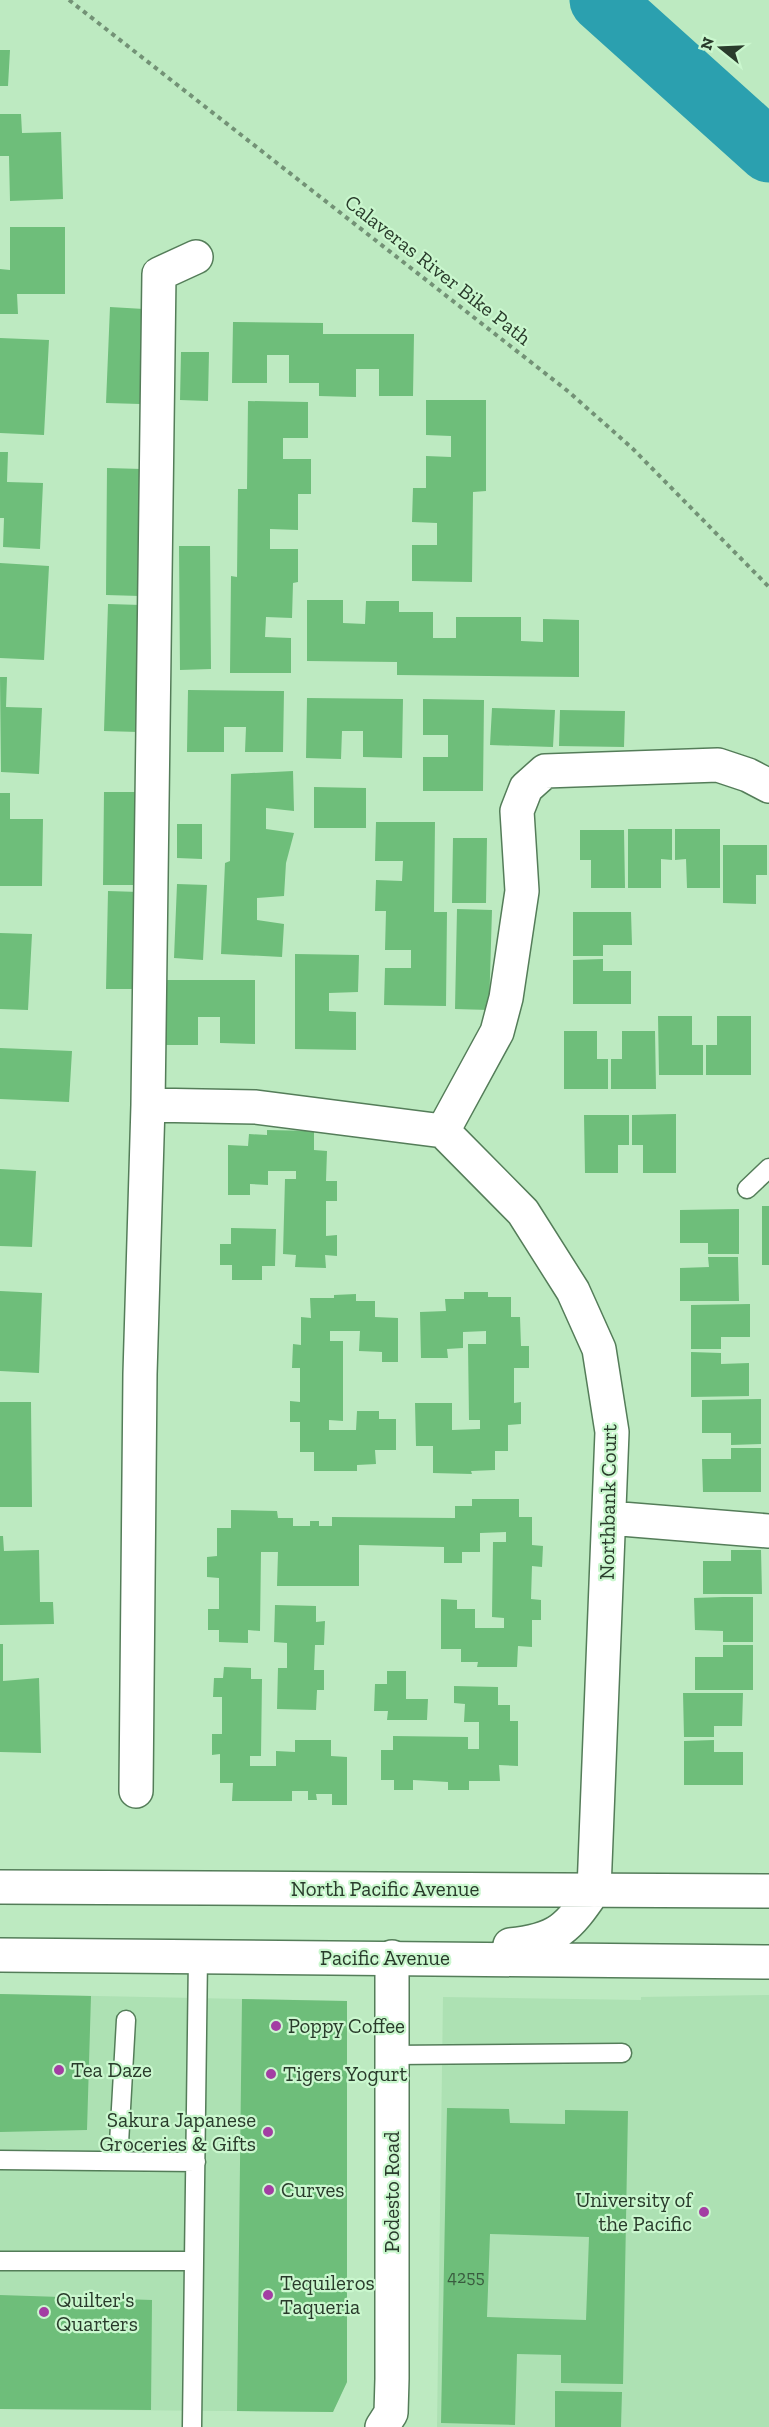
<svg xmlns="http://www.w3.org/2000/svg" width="769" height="2427" font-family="'Zilla Slab',serif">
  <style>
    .built { fill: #ade1b3 }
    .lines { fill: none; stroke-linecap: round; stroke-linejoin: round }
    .river { stroke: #2ba0af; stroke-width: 63 }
    .building { fill: #6ebe7a; fill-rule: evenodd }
    .lane-casing { stroke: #547d59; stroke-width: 21 }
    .street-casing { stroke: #547d59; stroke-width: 36 }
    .secondary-casing { stroke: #547d59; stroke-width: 36 }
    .path { stroke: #739276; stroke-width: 4; stroke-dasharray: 4.5 4.5; stroke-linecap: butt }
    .lane { stroke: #fff; stroke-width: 18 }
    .street { stroke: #fff; stroke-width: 33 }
    .secondary { stroke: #fff; stroke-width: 33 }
    .poi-dot { fill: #a33ea3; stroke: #caf7ce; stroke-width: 2 }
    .labels { text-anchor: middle; stroke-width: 4.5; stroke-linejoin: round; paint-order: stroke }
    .number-label { font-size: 18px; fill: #3a5c3f }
    .street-label { font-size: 21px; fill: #293b2b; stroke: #caf7ce }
    .poi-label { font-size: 21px; fill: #293b2b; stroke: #caf7ce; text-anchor: start }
  </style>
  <rect width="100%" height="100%" fill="#bdeac1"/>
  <!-- built -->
  <path class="built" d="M0,1994L347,2001V2382L333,2412L0,2409Z
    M769,1995V2427H437L443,1997L641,2000V1997Z"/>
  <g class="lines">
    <!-- river -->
    <path class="river" d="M601,0L769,151"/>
  </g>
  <!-- building -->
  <path class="building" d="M0,50H10L8,86H0Z
    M0,114H21L22,133L61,132L63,199L10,201L9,156H0Z
    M10,227H65V294H17L18,314H0V269L10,270Z
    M110,307L144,309L140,404L106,403Z
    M233,322L323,323V334H414L413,396H379V369H356V397L319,396V383H289V355H267V383H232Z
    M0,338L49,340L44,435L0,433Z
    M181,352H209L208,401L180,400Z
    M426,400H486V491L473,492L472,582L412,581V545H437V523L412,522L413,488H426V456L451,457V436L426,435Z
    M248,401L308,402V438H283V459H311V494H298V530L270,529V549H298V582L293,583L292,618L266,617L265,637L291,638V673H230L231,576L237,577L238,489H247Z
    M0,452H8L7,482L43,483L40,549L3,547L4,518H0Z
    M107,468L142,469L140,596L106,595Z
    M179,546H210L211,669L180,670Z
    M0,563L49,566L44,660L0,658Z
    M307,600H343V623L365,624L366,601H399V612H433V638H456V617H521V641L543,642V619L579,620V677L397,675V662L307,661Z
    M108,604L141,605L138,732L104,731Z
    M0,677H7L6,707L42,708L39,774L1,772Z
    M188,690L284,691L283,752H245L246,727H224V752H187Z
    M307,698L403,699L402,758L363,757V731H342L341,759L306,758Z
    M423,699L484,700L483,791H423V757H448V735H423Z
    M492,708L555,710L553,747L490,745Z
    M560,710L625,711L624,747L559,746Z
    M293,771L294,811L266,808V829L294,833L286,863L284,896L257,898V920L284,924L282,957L221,954L225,863L230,861L231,774Z
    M314,787L366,788V828H314Z
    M104,792H138L136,885H103Z
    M0,793H10V819H43L42,886H0Z
    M376,822H435L434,912H447L446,1006L384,1005L385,968H411V950H385L386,911H375L376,880L402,881L403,861H375Z
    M177,824H202V859L177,858Z
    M628,829H672V860L661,859V888H628Z
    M675,829H720V888H687L686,859L675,860Z
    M580,830H624L625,888H591V860H580Z
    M453,838H487L486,903H452Z
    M723,845H767V875H756V904L723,903Z
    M177,884L207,885L203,960L174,958Z
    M108,891L139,892L138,989H106Z
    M457,909L492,910L489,1010L455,1009Z
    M573,912H631L632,945H603V956H573Z
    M0,933L32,934L28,1010L0,1009Z
    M295,954L359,955L358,992L329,993V1011L356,1012V1050L295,1049Z
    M603,959V971H631V1004H573V960Z
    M161,980H255V1044L220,1043V1017H198V1045H160Z
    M658,1016H692V1045H703V1075H659Z
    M717,1016H751V1075H706V1045H717Z
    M564,1031H597V1059H608V1089H564Z
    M622,1031H655L656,1089H611V1059H622Z
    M0,1048L72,1051L69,1102L0,1099Z
    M676,1114V1173H643V1145H632V1115Z
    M584,1115H629V1145H618V1173H585Z
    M267,1130L314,1131V1150L327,1151L326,1181H337V1201H326V1236L337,1235V1256L325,1255L326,1268L295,1267L296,1255L283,1254L285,1179H296V1171H268V1185L250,1184V1195H228V1145L248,1146L249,1134L267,1135Z
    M0,1169L36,1171L32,1247L0,1246Z
    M762,1206H769V1265H762Z
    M739,1209V1254H708V1243H680V1210Z
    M231,1228L276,1229L275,1266H262V1280H232V1265H220V1244H231Z
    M708,1257H738L739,1301H680V1268L709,1267Z
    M0,1291L42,1293L39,1373L0,1371Z
    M464,1292H488V1297H511V1317H520L521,1346H529V1368H514V1403L521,1402V1424L508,1425V1451H495V1470L471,1471L472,1474L433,1473V1446H416L415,1403H452V1430L480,1429V1420H469L468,1344H486V1331L463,1332V1348L447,1349L448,1358H421L420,1312L446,1311L445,1299H464Z
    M356,1294V1301H375V1317L398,1318V1362H382V1352L359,1351L360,1331H330V1341H343V1421L329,1420V1430H356L357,1411H379V1419H396V1450H375L376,1464L357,1465V1471H314V1452H300V1422H290V1401L300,1402V1368H292L293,1344L301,1345V1317L311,1318L310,1298H334V1295Z
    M750,1304V1337H721V1349H691V1305Z
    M691,1352L721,1353V1364L749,1363V1396L691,1397Z
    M761,1399V1444L731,1445V1433H702V1400Z
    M0,1402H31L32,1507H0Z
    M731,1448H761V1492H703L702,1459H731Z
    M472,1499H519V1517H532V1545L543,1546L542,1567L532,1566L531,1599L541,1600V1620H532V1647L518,1646L517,1667H477L478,1662H461V1649H441V1599L457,1600V1609H475V1628H504V1618L492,1617L493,1542H506V1532L480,1533V1552H462V1563H444V1547L359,1545V1586H277L278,1552H261L260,1631L248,1630V1643L219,1642V1630H208V1609H219V1578L207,1577V1557L217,1556V1528H231V1510L277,1511L278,1518H293V1526H310V1521H319V1526H332V1517L455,1518V1506H472Z
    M0,1536H3L4,1551L39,1550L40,1602H53L54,1624L0,1625Z
    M731,1550H761L762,1594H703V1561H731Z
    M723,1597H753V1642H723V1631L695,1630L694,1598Z
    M275,1605L316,1606V1622L325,1621L324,1645H315L314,1670H324V1690H317L316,1710L277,1709L278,1668H287V1643L274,1642Z
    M0,1644H3V1681L39,1678L41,1753L0,1752Z
    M723,1645H753V1690H695V1657H723Z
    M224,1667L251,1668V1679H262L261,1756H250V1766H276V1751L295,1752V1740H331V1756L347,1757V1805H332V1794H316L317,1800H308V1791H292V1801H232L233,1783H220V1754L212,1755V1734H222V1697H213L214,1678H223Z
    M387,1671H406V1699H428L427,1720H387L388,1711H374L375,1684H387Z
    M454,1686L498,1687V1705H510V1721H518V1766L499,1765L500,1781H469V1790H448V1782L413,1780V1790H394V1780H381V1750H393V1736L468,1737V1749H479V1722H464L465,1704L454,1703Z
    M683,1693H743L742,1726H714V1737H684Z
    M714,1740V1752H743V1785H684V1741Z
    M0,1994L91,1996L87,2130L0,2132Z
    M242,1999L347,2001V2382L333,2412L237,2411Z
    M447,2108L509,2109L510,2123L565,2124V2110L628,2111L623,2384L561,2383V2355L517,2354L515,2425L441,2423ZM490,2234L589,2237L586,2320L487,2317Z
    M0,2295L152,2300L151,2410L0,2409Z
    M555,2391L622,2392L621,2427H555Z"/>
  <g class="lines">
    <!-- lane casing -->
    <g class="lane-casing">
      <path id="lane" d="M747,1189L769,1168
        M392,2055L622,2053
        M0,2160L196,2162
        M118,2161L126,2020
        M0,2261H194L198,1956
        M192,2427L194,2261"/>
    </g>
    <!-- street casing -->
    <g class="street-casing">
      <path id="street" d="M196,257L159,274L148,1105L256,1107L443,1131
        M443,1131L523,1212L573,1291L599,1349L612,1432L594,1890
        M443,1131L497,1032L506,998L522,891L517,811L526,788L545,771L718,765L748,775L769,786
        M609,1518L769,1531
        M136,1791L140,1374L148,1105
        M382,2427L391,2413L392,2379V1957"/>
    </g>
    <!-- secondary casing -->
    <g class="secondary-casing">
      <path id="secondary" d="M0,1887L769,1891
        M510,1945C558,1940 568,1928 594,1890
        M0,1955L769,1962"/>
    </g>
    <!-- path -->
    <path class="path" d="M69,0L569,392L633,449L769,587"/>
    <!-- lane -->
    <use href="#lane" class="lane"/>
    <!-- street -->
    <use href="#street" class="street"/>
    <!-- secondary -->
    <use href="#secondary" class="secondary"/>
  </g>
  <!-- markers -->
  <g class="poi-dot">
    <circle cx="276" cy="2026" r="6"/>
    <circle cx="59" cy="2070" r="6"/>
    <circle cx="271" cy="2074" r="6"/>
    <circle cx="268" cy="2132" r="6"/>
    <circle cx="269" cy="2190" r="6"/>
    <circle cx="704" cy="2212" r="6"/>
    <circle cx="268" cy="2295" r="6"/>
    <circle cx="44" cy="2312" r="6"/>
  </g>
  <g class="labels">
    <!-- number labels -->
    <g class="number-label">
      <text x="466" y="2283">4255</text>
    </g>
    <!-- street labels -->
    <g class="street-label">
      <text transform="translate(438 270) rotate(38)" y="7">Calaveras River Bike Path</text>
      <text transform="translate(608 1502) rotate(-89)" y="7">Northbank Court</text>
      <text x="385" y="1896">North Pacific Avenue</text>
      <text x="385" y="1965">Pacific Avenue</text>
      <text transform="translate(392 2192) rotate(-90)" y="7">Podesto Road</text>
    </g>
    <!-- poi labels -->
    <g class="poi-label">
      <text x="288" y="2033">Poppy Coffee</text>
      <text x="71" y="2077">Tea Daze</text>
      <text x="283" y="2081">Tigers Yogurt</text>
      <text x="256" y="2127" text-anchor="end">Sakura Japanese<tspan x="256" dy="24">Groceries &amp; Gifts</tspan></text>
      <text x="281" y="2197">Curves</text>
      <text x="692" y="2207" text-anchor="end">University of<tspan x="692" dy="24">the Pacific</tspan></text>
      <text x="280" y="2290">Tequileros<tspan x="280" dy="24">Taqueria</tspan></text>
      <text x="56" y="2307">Quilter's<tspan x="56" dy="24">Quarters</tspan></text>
    </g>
  </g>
  <!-- north arrow -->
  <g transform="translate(721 48) rotate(288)" stroke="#caf7ce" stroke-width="4.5" paint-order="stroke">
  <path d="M0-4.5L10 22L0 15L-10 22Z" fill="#293b2b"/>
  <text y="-9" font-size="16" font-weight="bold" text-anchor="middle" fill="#293b2b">N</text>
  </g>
</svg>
